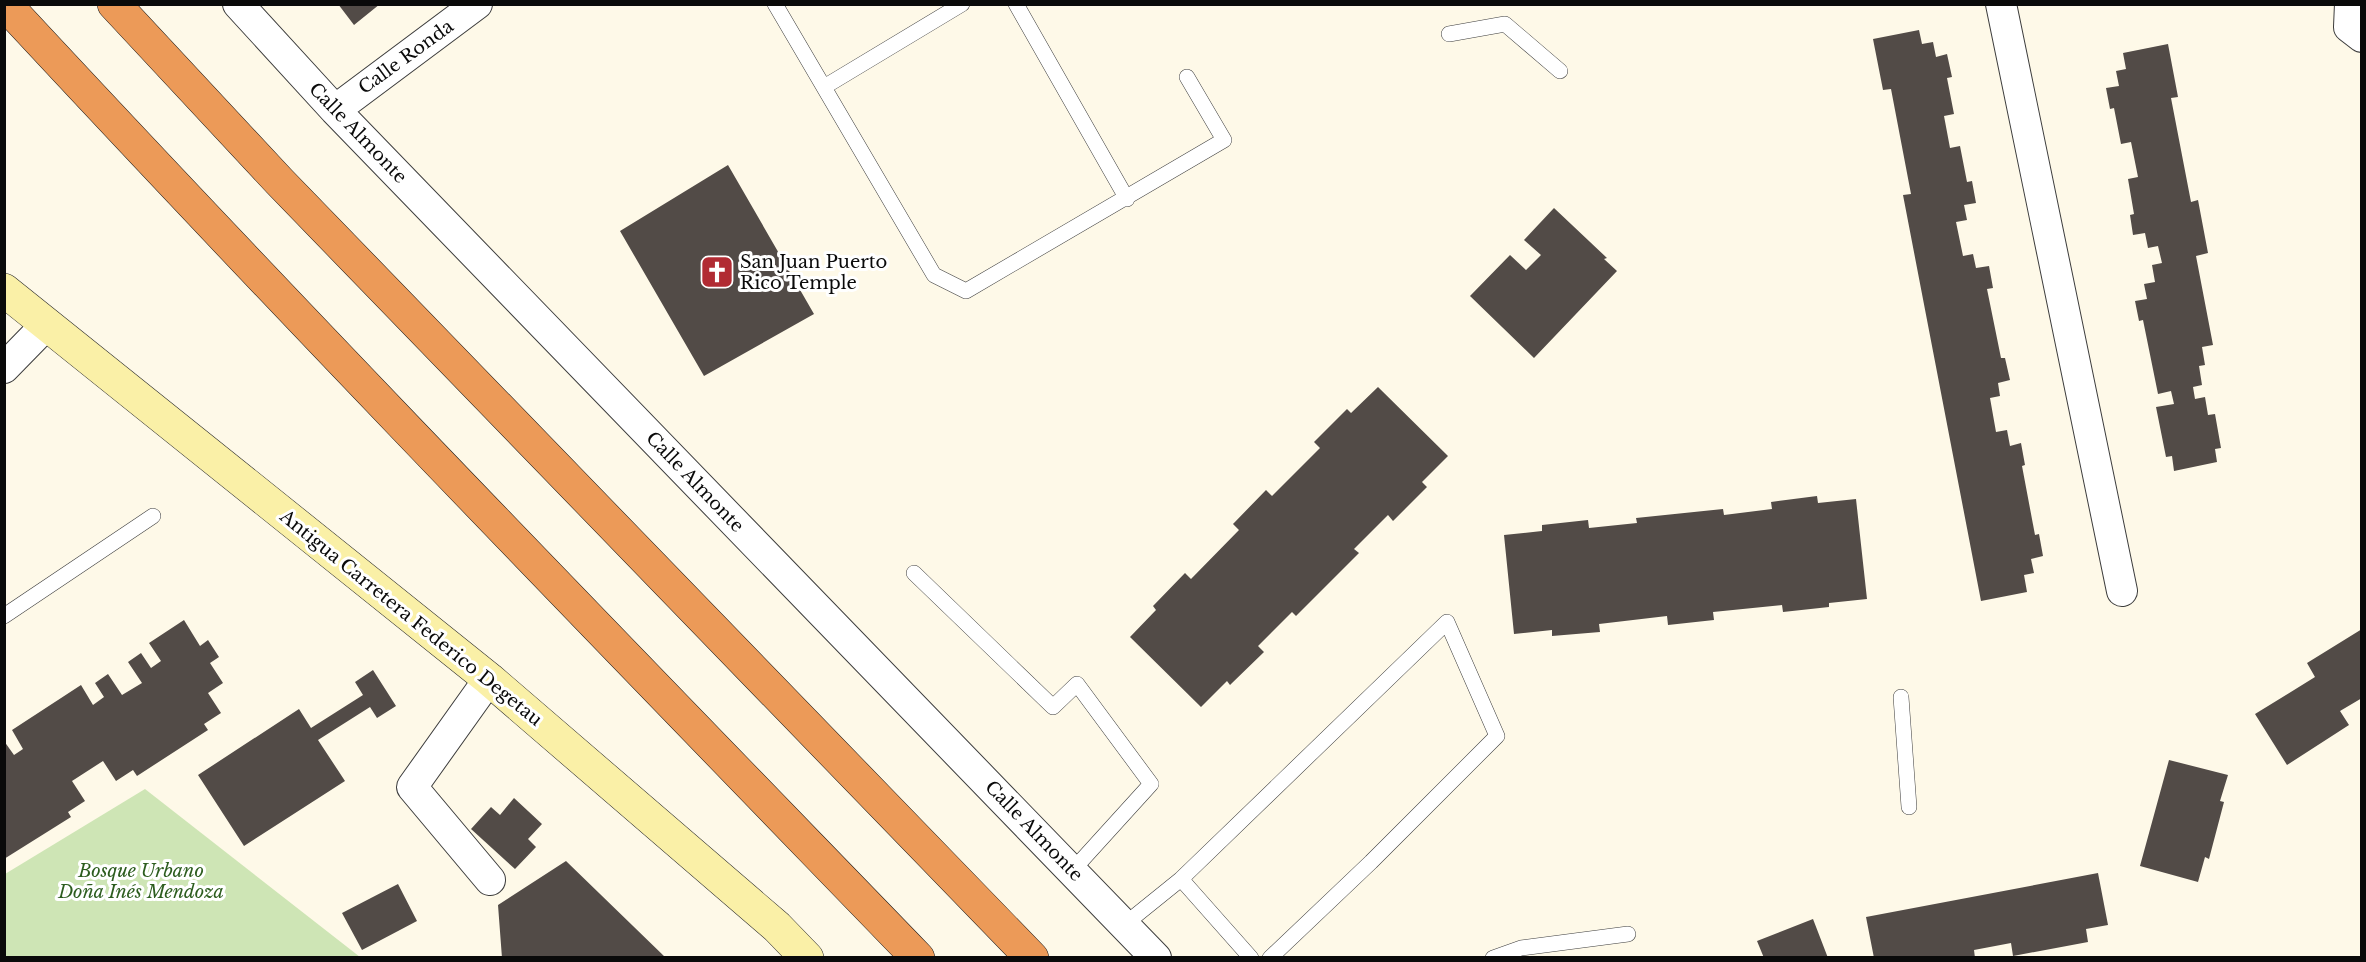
<svg xmlns="http://www.w3.org/2000/svg" width="2366" height="962" font-family="'Libre Baskerville',serif">
  <style>
    .green { fill: #cee5b5 }
    .building { fill: #524b47 }
    .lines { fill: none; stroke-linecap: round; stroke-linejoin: round }
    .lane-casing { stroke: #3d3d3d; stroke-width: 16 }
    .street-casing { stroke: #3d3d3d; stroke-width: 32 }
    .secondary-casing { stroke: #2c2c2c; stroke-width: 34 }
    .highway-casing { stroke: #1b1b1b; stroke-width: 34 }
    .lane { stroke: #fff; stroke-width: 15 }
    .street { stroke: #fff; stroke-width: 30 }
    .secondary { stroke: #faf0a7; stroke-width: 33 }
    .highway { stroke: #ec9a58; stroke-width: 33 }
    .labels { text-anchor: middle; stroke-width: 6; stroke-linejoin: round; paint-order: stroke }
    .street-label { font-size: 18px; fill: #0a0a0a; stroke: #fff }
    .poi-label { font-size: 18px; fill: #0a0a0a; stroke: #fff; text-anchor: start }
    .park-label { font-size: 18px; font-style: italic; fill: #2d5d1f; stroke: #fff }
  </style>
  <rect width="100%" height="100%" fill="#fef9e8"/>
  <!-- green -->
  <path class="green" d="M145,789L360,957H5V874Z"/>
  <!-- building -->
  <path class="building" d="M338,4H380L354,25Z
    M1919,30L1922,44L1933,42L1936,57L1947,54L1952,77L1947,78L1954,114L1944,116L1950,148L1960,146L1967,182L1972,181L1976,203L1964,205L1967,220L1956,222L1963,256L1973,254L1976,268L1989,266L1993,288L1987,289L2001,358H2005L2010,380L1998,383L2000,396L1990,398L1996,432L2007,430L2010,446L2021,443L2025,465L2022,466L2035,535L2039,534L2043,556L2031,559L2034,573L2024,575L2027,592L1981,601L1903,195L1911,194L1891,89L1883,90L1873,39Z
    M2168,44L2178,97L2171,98L2191,202L2198,200L2208,253L2196,256L2213,345L2202,347L2205,365L2199,366L2202,385L2193,387L2195,399L2205,397L2208,415L2215,414L2221,448L2215,449L2217,462L2174,471L2172,456L2166,457L2156,407L2174,404L2171,391L2158,394L2143,320L2139,321L2135,301L2147,299L2144,284L2155,282L2152,265L2162,263L2158,246L2148,248L2145,233L2133,235L2130,215L2134,214L2128,179L2138,177L2131,142L2121,144L2114,108L2110,109L2106,88L2119,86L2116,71L2126,69L2123,53Z
    M728,165L814,314L704,376L620,231Z
    M1554,208L1607,258L1604,259L1617,271L1534,358L1470,296L1510,255L1526,270L1541,255L1524,240Z
    M1378,387L1448,456L1422,482L1427,487L1393,521L1388,515L1354,549L1359,553L1296,616L1292,612L1258,646L1264,652L1230,685L1227,681L1201,707L1130,637L1156,610L1153,606L1185,573L1191,579L1239,530L1233,524L1266,490L1272,496L1320,448L1314,442L1347,409L1351,413Z
    M1817,496L1818,503L1856,499L1867,599L1829,603V607L1783,612L1782,605L1713,612L1714,620L1668,625L1667,616L1599,624L1600,632L1552,636V630L1514,634L1504,535L1542,531V525L1588,520L1589,528L1637,523L1636,518L1723,509L1724,515L1772,509L1771,502Z
    M184,620L200,646L208,640L219,657L210,663L223,683L208,693L221,713L204,724L208,730L137,776L133,770L116,781L103,761L72,781L85,801L68,812L71,817L4,859V741L14,755L23,749L12,730L81,685L93,705L104,697L95,683L108,674L122,695L142,683L128,662L141,653L151,668L161,661L149,643Z
    M2362,629V698L2340,711L2349,725L2287,765L2255,714L2315,677L2307,663Z
    M373,670L396,706L377,718L370,707L318,740L345,781L244,846L198,775L299,709L311,728L363,695L355,682Z
    M2169,760L2228,775L2220,801L2224,802L2209,859L2205,857L2198,882L2140,866Z
    M514,798L542,824L528,839L536,847L515,869L471,829L491,807L500,815Z
    M566,861L666,958H502L498,905Z
    M2098,873L2108,925L2086,929L2088,942L2013,956L2011,943L1974,950L1975,958H1874L1866,917Z
    M398,884L417,921L362,950L342,913Z
    M1813,919L1828,958H1764L1757,941Z"/>
  <g class="lines">
    <!-- lane casing -->
    <g class="lane-casing">
      <path id="lane" d="M775,4L934,275L966,291L1224,140L1187,77
        M1016,4L1127,199
        M1449,34L1505,24L1560,71
        M824,87L962,4
        M914,573L1053,707L1077,684L1151,784L1072,871
        M4,616L153,516
        M1901,697L1909,807
        M1181,879L1447,622L1497,736L1371,862L1270,958
        M1124,925L1181,879L1251,958
        M1493,958L1521,948L1628,934"/>
    </g>
    <!-- street casing -->
    <g class="street-casing">
      <path id="street" d="M238,4L335,110L1156,958
        M2001,4L2122,591
        M2350,4L2349,27L2362,37
        M335,110L477,4
        M4,368L47,324
        M489,679L412,787L490,880"/>
    </g>
    <!-- secondary casing -->
    <g class="secondary-casing">
      <path id="secondary" d="M4,290L489,679L777,927L807,958"/>
    </g>
    <!-- highway casing -->
    <g class="highway-casing">
      <path id="highway" d="M5,4C305,327 612,642 918,958
        M114,4L279,181L1032,958"/>
    </g>
    <!-- lane -->
    <use href="#lane" class="lane"/>
    <!-- street -->
    <use href="#street" class="street"/>
    <!-- secondary -->
    <use href="#secondary" class="secondary"/>
    <!-- highway -->
    <use href="#highway" class="highway"/>
  </g>
  <!-- icons -->
  <defs>
    <g id="church-square" transform="scale(1.725)"><rect x="-9" y="-9" width="18" height="18" rx="4" fill="#b12b33" stroke="#fff"/><path d="M-1.2-6h2.4v3.5h3.3v2.4h-3.3V6h-2.4V-.1h-3.3v-2.4h3.3Z" fill="#fff"/></g>
  </defs>
  <g fill-rule="evenodd">
    <use href="#church-square" x="717" y="272"/>
  </g>
  <g class="labels">
    <!-- street labels -->
    <g class="street-label">
      <text transform="translate(406 57) rotate(-36)" y="6">Calle Ronda</text>
      <text transform="translate(358 133) rotate(46)" y="6">Calle Almonte</text>
      <text transform="translate(695 482) rotate(46)" y="6">Calle Almonte</text>
      <text transform="translate(411 618) rotate(39)" y="6">Antigua Carretera Federico Degetau</text>
      <text transform="translate(1034 831) rotate(46)" y="6">Calle Almonte</text>
    </g>
    <!-- poi labels -->
    <g class="poi-label">
      <text x="740" y="268">San Juan Puerto<tspan x="740" dy="21">Rico Temple</tspan></text>
    </g>
    <!-- park labels -->
    <g class="park-label">
      <text x="141" y="877">Bosque Urbano<tspan x="141" dy="21">Doña Inés Mendoza</tspan></text>
    </g>
  </g>
  <!-- border -->
  <rect width="2366" height="962" fill="none" stroke="#0a0a0a" stroke-width="12"/>
</svg>
